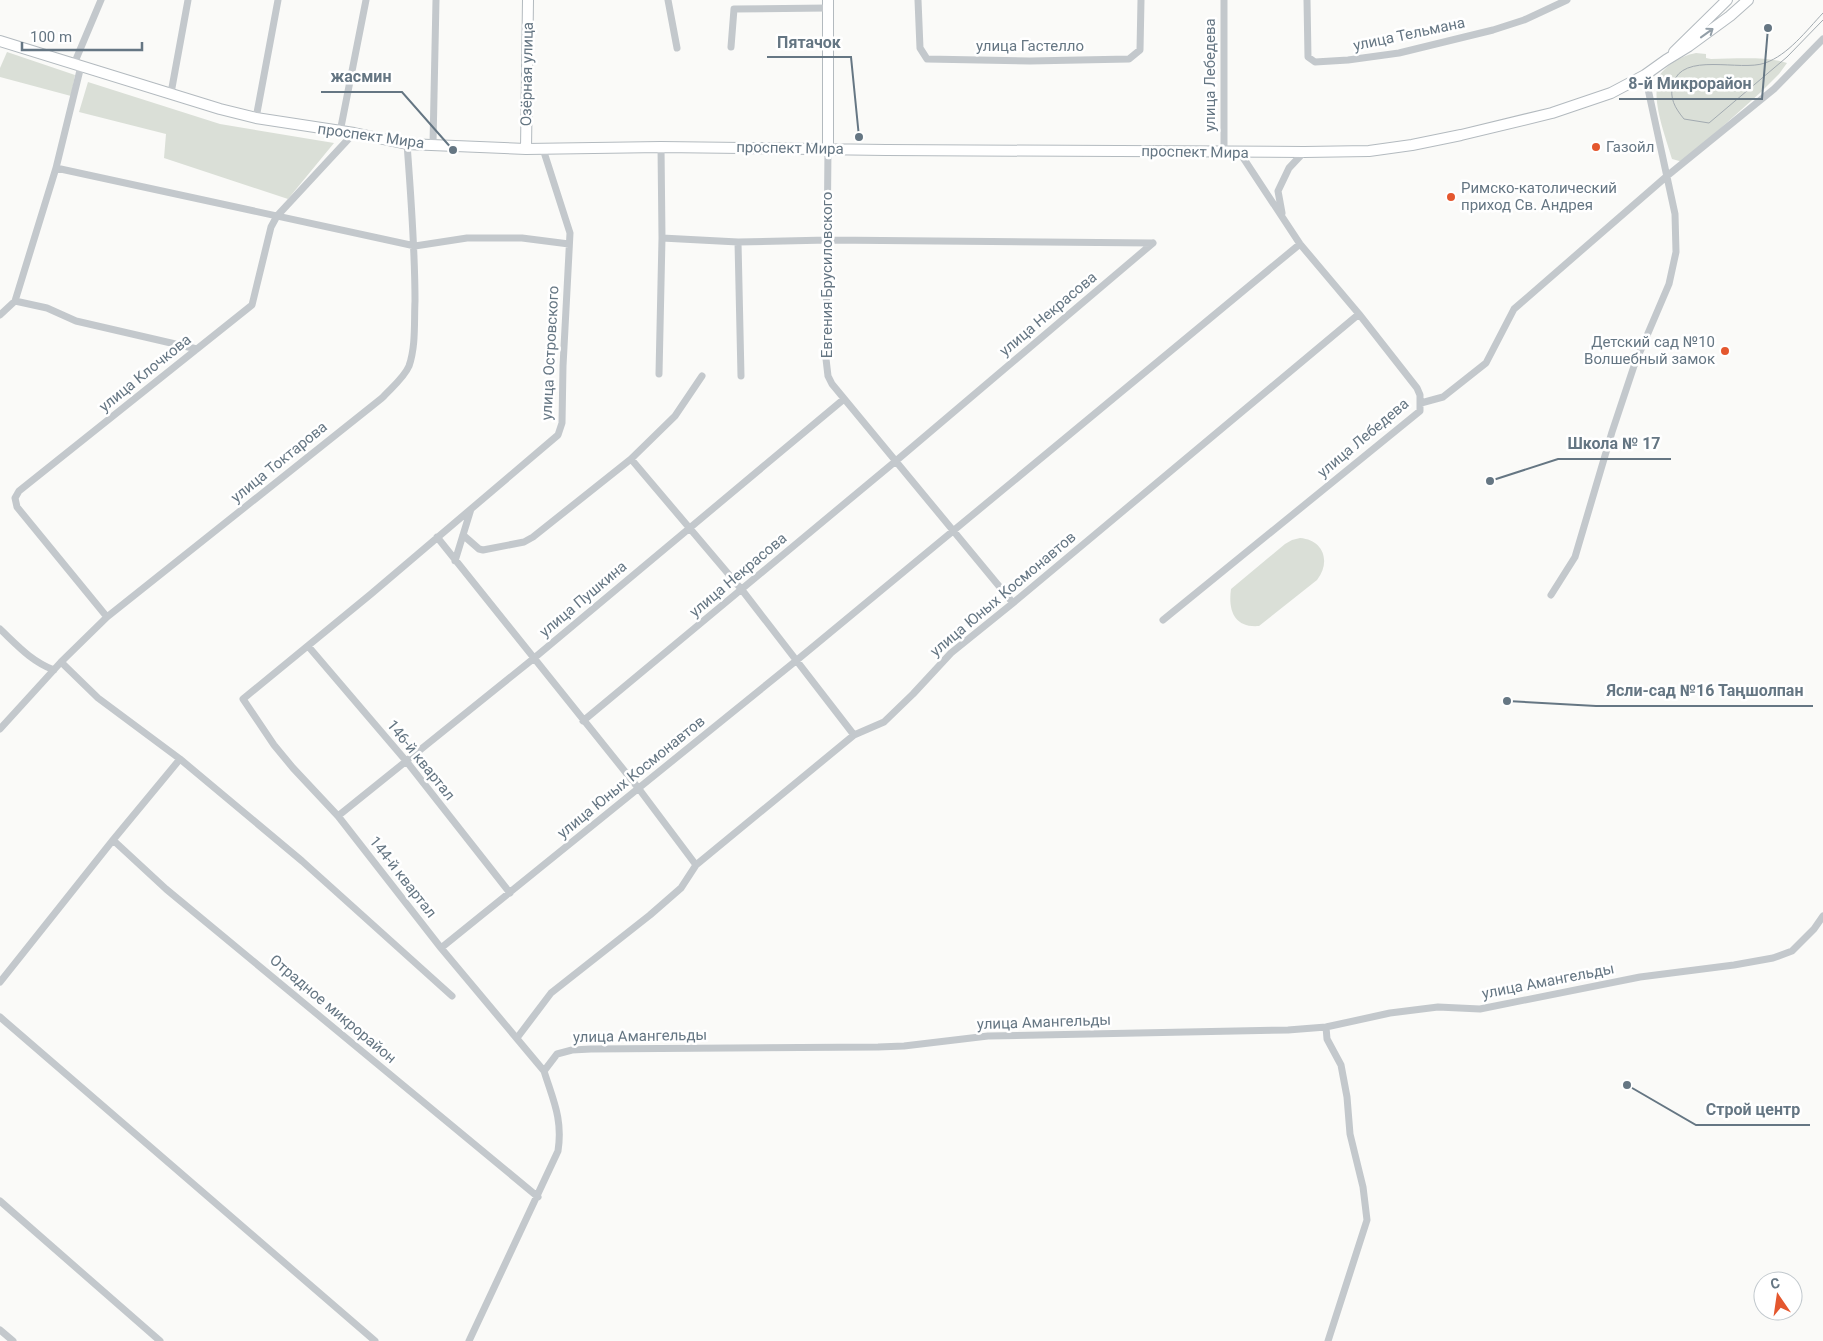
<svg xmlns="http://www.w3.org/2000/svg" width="1823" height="1341" font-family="Roboto,sans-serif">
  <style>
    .green { fill: #dadfd7 }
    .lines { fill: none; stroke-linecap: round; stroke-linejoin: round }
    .secondary-casing { stroke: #b3babf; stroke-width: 12 }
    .street { stroke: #c3c8cc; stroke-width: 7 }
    .secondary { stroke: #fff; stroke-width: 10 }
    .tram { stroke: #a2aab0; stroke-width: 1 }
    .oneway { stroke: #939fa8 }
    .poi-dot { fill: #e4572e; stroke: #fff; stroke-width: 2 }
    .labels { text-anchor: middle; stroke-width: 5; stroke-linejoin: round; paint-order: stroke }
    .street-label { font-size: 15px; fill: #657683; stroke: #fff }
    .poi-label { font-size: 15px; fill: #657683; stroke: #fff; text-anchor: start }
    .leader { fill: none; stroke: #657683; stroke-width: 2 }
    .callout-dot { fill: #657683; stroke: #fff; stroke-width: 2 }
    .callout-label { font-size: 16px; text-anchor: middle; font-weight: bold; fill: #657683; stroke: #fff; stroke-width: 5; stroke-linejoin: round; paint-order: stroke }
  </style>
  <rect width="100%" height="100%" fill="#fafaf8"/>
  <!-- green -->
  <path class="green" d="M7,52L75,75L71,96L0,77V68Z
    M1696,53L1706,54V58L1711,59C1734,59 1766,56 1787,63L1779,74L1761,92L1683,162L1672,159C1667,140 1649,96 1660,79L1658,77C1669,63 1678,57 1696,53Z
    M88,82L220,124L334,143L288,199L164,158L166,134L79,112Z
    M1300,538C1324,540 1331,562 1317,580L1259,626C1234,628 1228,610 1231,589L1285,544L1292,540Z"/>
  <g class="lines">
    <!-- secondary casing -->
    <g class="secondary-casing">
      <path id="secondary" d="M0,41L220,109L256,118L354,133L407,144L526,149L661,147L886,150L1304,152L1369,151L1412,145L1461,135L1552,113L1611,93L1645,75L1666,60L1689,46L1730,16L1748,0
        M1674,52L1727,0
        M526,149L528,0
        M828,149V0"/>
    </g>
    <!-- street -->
    <path class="street" d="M668,0L677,48
      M918,0L920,48L927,59L1030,61L1129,59L1140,50L1141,0
      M1307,0L1308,57L1315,62L1348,60L1399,53L1493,30L1524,20L1567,0
      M731,47L734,9L828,8
      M74,64L101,0
      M81,66L56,168L415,246L467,238H522L569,244
      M171,93L188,0
      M256,118L278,0
      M340,132L366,0
      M433,144L436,0
      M543,149L570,233L563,366L562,423L558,435L371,594L243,699L274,745L293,768L338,816L441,948L544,1071
      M828,149L826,359L828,376L832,384L1013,603
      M1224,151V0
      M1282,213L1278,191L1289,168L1304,152
      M662,238L738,242L828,240L1153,243
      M738,242L741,376
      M15,301L47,308L76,321L197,349
      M0,315L15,301L56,168
      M659,374L662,238L661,147
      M1421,403L1443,397L1486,363L1514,309L1667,176L1774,89L1823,39
      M631,459L742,590L854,735
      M463,535L479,549L483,550L524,542L533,537L631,459L675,416L702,376
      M437,537L639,789L696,865
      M455,561L471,509
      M1551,595L1575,557L1612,432L1634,366L1669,284L1676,252L1675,214L1645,75
      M107,617L17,507L15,498L19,491L252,305L271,227L277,216L354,133
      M1163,620L1420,411V395L1417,388L1359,314L1300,244L1240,153
      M0,629C18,646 31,661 54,670
      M308,646L407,762L510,893
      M61,662L98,698L180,759L302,861L452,996
      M583,721L897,460L1153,243
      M0,729L61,662L107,617L382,398C391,388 404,378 409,366C416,346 414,322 415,301C415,248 411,196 407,144
      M338,816L533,659L844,399
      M113,840L166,889L538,1197
      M441,948L797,660L1300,244
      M0,982L113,840L180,759
      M0,1017L375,1341
      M1326,1027L1327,1039L1341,1065L1347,1097L1350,1134L1363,1187L1367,1220L1328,1341
      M517,1038L551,993L650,915L681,888L696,865L854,735L884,722L913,694L951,653L1013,603L1359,314
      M0,1201L160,1341
      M0,1330L13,1341
      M469,1341L558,1151C563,1119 553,1100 544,1071L557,1054L572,1050L591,1049L878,1047L904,1046L988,1036L1288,1030L1326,1027L1390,1013L1438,1007L1480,1009L1640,977L1734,965L1773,958L1792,951L1814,929L1823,916"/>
    <!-- secondary -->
    <use href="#secondary" class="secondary"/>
    <!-- tram -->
    <path class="tram" d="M1823,13C1806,31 1788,55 1765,63C1740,72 1682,51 1673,84C1669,98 1675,108 1684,119L1709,123L1787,57L1823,20"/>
  </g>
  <!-- one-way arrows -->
  <defs><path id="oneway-shaft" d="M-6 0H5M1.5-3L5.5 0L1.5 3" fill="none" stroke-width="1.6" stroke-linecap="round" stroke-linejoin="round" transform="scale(1.25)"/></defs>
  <use class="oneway" href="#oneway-shaft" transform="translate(1707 33) rotate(-36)"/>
  <!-- markers -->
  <g class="poi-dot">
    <circle cx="1596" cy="147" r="5"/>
    <circle cx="1451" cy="197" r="5"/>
    <circle cx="1725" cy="351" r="5"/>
  </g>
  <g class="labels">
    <!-- street labels -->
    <g class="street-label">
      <text transform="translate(1409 34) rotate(-12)" y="5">улица Тельмана</text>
      <text x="1030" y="51">улица Гастелло</text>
      <text transform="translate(527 74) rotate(-89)" y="5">Озёрная улица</text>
      <text transform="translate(1210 75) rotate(-90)" y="5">улица Лебедева</text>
      <text transform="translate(371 136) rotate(8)" y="5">проспект Мира</text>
      <text transform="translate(790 148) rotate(1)" y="5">проспект Мира</text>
      <text transform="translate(1195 152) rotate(1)" y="5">проспект Мира</text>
      <text transform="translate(827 275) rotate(-90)" y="5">Евгения Брусиловского</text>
      <text transform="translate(1048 314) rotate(-40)" y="5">улица Некрасова</text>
      <text transform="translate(550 353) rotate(-87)" y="5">улица Островского</text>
      <text transform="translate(145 373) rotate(-39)" y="5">улица Клочкова</text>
      <text transform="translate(1363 438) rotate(-40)" y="5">улица Лебедева</text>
      <text transform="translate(279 462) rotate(-39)" y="5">улица Токтарова</text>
      <text transform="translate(738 575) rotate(-40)" y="5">улица Некрасова</text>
      <text transform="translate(1003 594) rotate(-40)" y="5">улица Юных Космонавтов</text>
      <text transform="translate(583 599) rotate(-40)" y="5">улица Пушкина</text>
      <text transform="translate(421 760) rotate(51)" y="5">146-й квартал</text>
      <text transform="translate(631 777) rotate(-39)" y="5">улица Юных Космонавтов</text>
      <text transform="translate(403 877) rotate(52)" y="5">144-й квартал</text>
      <text transform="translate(1548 981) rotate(-11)" y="5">улица Амангельды</text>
      <text transform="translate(333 1009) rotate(40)" y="5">Отрадное микрорайон</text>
      <text transform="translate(1044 1022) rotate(-2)" y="5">улица Амангельды</text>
      <text transform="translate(640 1036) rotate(-1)" y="5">улица Амангельды</text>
    </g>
    <!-- poi labels -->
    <g class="poi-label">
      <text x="1606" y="152">Газойл</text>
      <text x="1461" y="193">Римско-католический<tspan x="1461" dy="17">приход Св. Андрея</tspan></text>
      <text x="1715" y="347" text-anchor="end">Детский сад №10<tspan x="1715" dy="17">Волшебный замок</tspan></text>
    </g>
  </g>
  <!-- callouts -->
  <path class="leader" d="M859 137L851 57H767M453 150L402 92H321M1768 28L1762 99H1619M1490 481L1558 459H1671M1507 701L1596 706H1813M1627 1085L1696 1125H1810"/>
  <g class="callout-dot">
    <circle cx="859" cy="137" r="5"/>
    <circle cx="453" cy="150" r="5"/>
    <circle cx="1768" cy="28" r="5"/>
    <circle cx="1490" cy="481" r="5"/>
    <circle cx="1507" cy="701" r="5"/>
    <circle cx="1627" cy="1085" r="5"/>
  </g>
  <g class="callout-label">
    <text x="809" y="48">Пятачок</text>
    <text x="361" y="82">жасмин</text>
    <text x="1690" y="89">8-й Микрорайон</text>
    <text x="1614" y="449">Школа № 17</text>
    <text x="1705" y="696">Ясли-сад №16 Таңшолпан</text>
    <text x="1753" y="1115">Строй центр</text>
  </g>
  <!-- north arrow -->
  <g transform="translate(1778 1296) rotate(347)"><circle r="24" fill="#ffffff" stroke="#c1c8cd"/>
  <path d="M0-4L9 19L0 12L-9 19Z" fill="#e4572e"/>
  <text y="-8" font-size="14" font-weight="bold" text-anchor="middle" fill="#657683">С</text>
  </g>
  <!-- scale -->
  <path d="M22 42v8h120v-8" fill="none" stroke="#657683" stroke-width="2.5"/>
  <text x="30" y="42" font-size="15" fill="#657683" stroke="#ffffff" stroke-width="4" paint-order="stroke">100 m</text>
</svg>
